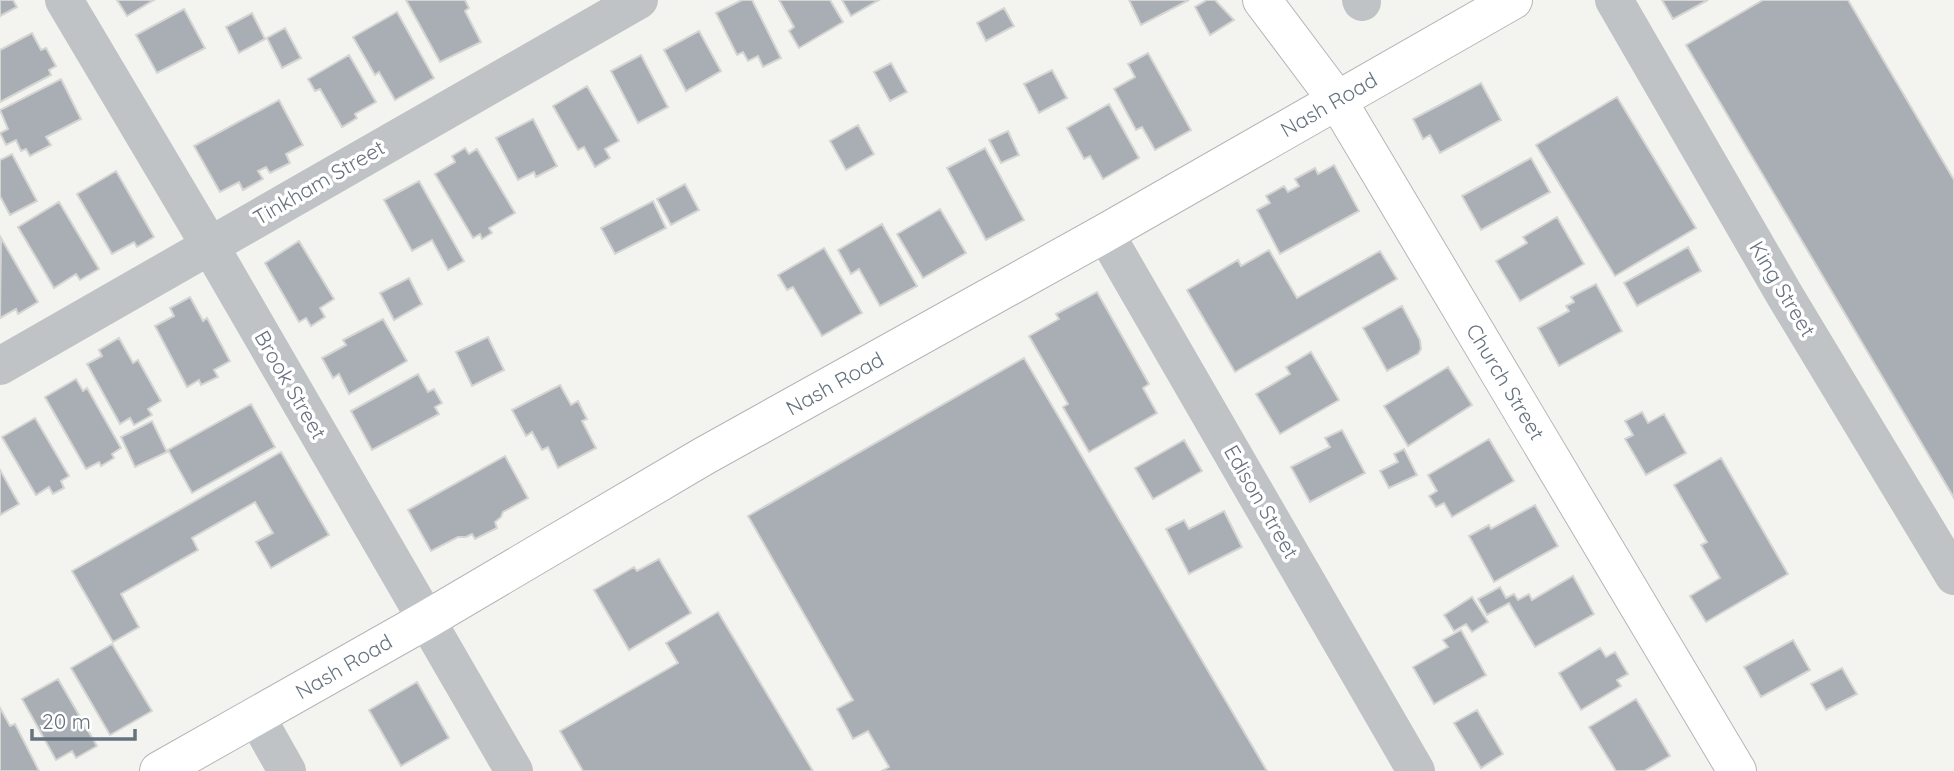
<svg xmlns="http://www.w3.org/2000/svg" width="1954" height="771" font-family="Quicksand,sans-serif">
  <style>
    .building { fill: #a8aeb3; stroke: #d5d5d3; stroke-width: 2 }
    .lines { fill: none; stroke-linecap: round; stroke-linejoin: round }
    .major-casing { stroke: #b3b6b9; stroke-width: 40 }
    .minor { stroke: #bfc3c6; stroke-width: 38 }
    .major { stroke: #fff; stroke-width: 38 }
    .labels { text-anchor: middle; stroke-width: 7; stroke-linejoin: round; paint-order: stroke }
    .street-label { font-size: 21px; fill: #65727f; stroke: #fff }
  </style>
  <rect width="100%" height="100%" fill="#f3f4f0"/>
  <!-- building -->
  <path class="building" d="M0,0H13L17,7L0,16Z
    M117,0H154L127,16Z
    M406,0H465L469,8L465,11L481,42L440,62Z
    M742,0H752L781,58L763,67L758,56L748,61L743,52L737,55L716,13Z
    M779,0H830L843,22L799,48L789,31L794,27Z
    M842,0H879L851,16Z
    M1129,0H1189L1141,25Z
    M1207,0H1215L1234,20L1210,35L1195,7Z
    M1662,0H1708L1673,19Z
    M1763,0H1848L1954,180V498L1686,45Z
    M1004,8L1014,26L986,41L977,23Z
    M184,9L205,48L157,73L136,35Z
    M397,12L434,78L395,100L379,72L375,75L353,37Z
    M252,13L265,39L239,53L226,27Z
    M285,28L301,58L282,68L267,38Z
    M699,31L721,71L686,91L664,50Z
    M32,33L41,50L46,48L56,66L49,70L51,75L0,102V50Z
    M1148,53L1191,130L1155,150L1142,127L1136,130L1114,89L1135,77L1128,64Z
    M349,55L376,102L355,114L357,118L342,127L320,89L315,91L308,79Z
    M641,55L668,107L638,123L611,71Z
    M891,63L907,92L890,101L874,72Z
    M1052,70L1067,98L1039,113L1024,84Z
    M61,79L81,119L46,137L51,145L30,156L26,149L21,151L16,140L6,145L0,133L8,129L0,110Z
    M1481,83L1501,120L1440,153L1430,135L1423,139L1413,119Z
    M587,86L619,141L605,149L610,158L595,167L584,147L578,150L553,106Z
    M1617,97L1696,228L1615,276L1536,145Z
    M279,100L303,145L286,154L290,163L270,173L266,167L258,171L263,179L243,190L239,182L220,192L194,146Z
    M1109,104L1139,158L1103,179L1090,156L1084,159L1067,128Z
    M533,119L557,166L536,177L534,172L518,180L496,138Z
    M858,125L874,154L846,170L830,141Z
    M1008,131L1019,155L1001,163L989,140Z
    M465,148L469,154L477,149L515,213L489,228L492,233L482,239L480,234L473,238L435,174L455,162L452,156Z
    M985,148L1024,220L986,240L947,168Z
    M12,154L37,201L10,215L0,196V160Z
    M1531,158L1550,192L1481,230L1462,196Z
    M1334,165L1359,211L1280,254L1257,210L1270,203L1266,196L1284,186L1288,192L1299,186L1295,179L1315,168L1318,174Z
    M116,171L154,237L137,247L134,242L112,254L77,194Z
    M419,181L464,261L448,270L432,240L412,251L384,200Z
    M685,184L699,210L671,225L657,199Z
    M653,201L666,228L615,254L601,228Z
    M59,202L99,269L80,280L76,274L54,288L18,227Z
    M940,209L966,253L923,278L897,234Z
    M1557,217L1584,264L1520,301L1496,261L1527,243L1523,237Z
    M882,224L917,286L880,306L859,269L851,274L838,250Z
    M1,238L38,302L18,314L16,309L0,318Z
    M299,241L334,299L320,308L325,317L311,326L306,318L299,322L265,263Z
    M1688,247L1701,271L1637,306L1624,283Z
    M824,248L862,313L822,336L793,287L787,290L778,275Z
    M1269,250L1297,298L1380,251L1397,279L1235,372L1187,290L1238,260L1241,266Z
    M409,278L422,304L394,320L380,293Z
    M1596,284L1622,331L1559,366L1538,328L1569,311L1566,306L1574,302L1571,297Z
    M1097,292L1149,384L1143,388L1157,413L1089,452L1063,407L1068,404L1029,336L1059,319L1056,314Z
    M190,297L203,321L207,318L230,361L214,370L218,377L201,385L199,380L187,387L155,326L174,316L170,308Z
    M1402,306L1420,340L1421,349L1418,354L1387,371L1363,328Z
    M383,319L407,361L349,394L339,374L333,378L322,358L346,345L343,340Z
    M488,337L504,370L472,386L456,352Z
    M119,338L133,363L138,360L161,401L148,409L152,415L134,425L130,418L120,424L87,364L102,356L99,350Z
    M1311,352L1339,400L1280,434L1256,394L1290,374L1286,367Z
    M1024,358L1267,771H882L889,767L868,731L853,739L837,709L853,700L748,516Z
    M1448,367L1472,405L1408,446L1384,406Z
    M418,374L428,392L434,389L442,403L435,407L439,414L372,450L351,411Z
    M76,379L83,391L87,388L121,448L112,454L114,458L101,466L99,462L86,469L45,397Z
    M560,385L571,405L578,401L587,419L582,421L596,448L558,468L548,447L542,450L532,432L526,436L512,410Z
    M251,404L275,447L192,493L168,450Z
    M1642,412L1648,423L1664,414L1686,453L1646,475L1625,439L1633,435L1625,421Z
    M35,418L69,476L61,481L64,488L53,494L49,487L36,495L2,437Z
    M152,421L167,452L135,467L121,437Z
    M1342,430L1365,473L1310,502L1291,467L1330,447L1325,438Z
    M1489,439L1514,481L1452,517L1444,503L1436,507L1429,496L1437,491L1428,475Z
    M1184,440L1202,471L1153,499L1135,468Z
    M1404,449L1417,475L1389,488L1380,471L1398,462L1394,454Z
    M281,452L329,535L271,568L256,542L273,533L255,502L192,538L198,550L121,594L139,627L113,642L72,571Z
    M505,456L528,498L503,512L501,517L495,522L497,528L475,539L472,534L466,537H458L431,551L408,510Z
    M1721,458L1788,574L1706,622L1690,596L1720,578L1701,545L1707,542L1674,485Z
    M0,470L19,504L0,515Z
    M1535,505L1558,546L1494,582L1469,536L1489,525L1491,529Z
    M1224,511L1242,547L1189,574L1166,529L1184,520L1189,529Z
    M659,559L691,613L629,650L594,590L634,567L637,571Z
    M1573,576L1594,614L1535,647L1509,603L1487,615L1478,599L1500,587L1506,598L1514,594L1518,600L1529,594L1532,600Z
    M1472,597L1488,622L1472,632L1466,624L1454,631L1444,615Z
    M718,612L813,771H583L560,731L678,663L666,643Z
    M1461,630L1486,675L1434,704L1413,667L1448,647L1443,640Z
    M1793,640L1810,670L1761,697L1744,667Z
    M112,644L152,711L110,735L71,668Z
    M1600,648L1606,657L1615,652L1628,674L1617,680L1621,686L1581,710L1559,673Z
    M1842,668L1857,694L1826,710L1811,684Z
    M58,679L97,746L76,758L72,751L56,760L22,699Z
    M417,682L449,738L401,766L369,710Z
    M1636,699L1670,756L1644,771H1616L1589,727Z
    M0,708L10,726L15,724L39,771H0Z
    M1477,710L1503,754L1481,768L1454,723Z"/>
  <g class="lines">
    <!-- major casing -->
    <g class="major-casing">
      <path id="major" d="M1262,0L1337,100L1737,771
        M159,771L426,620L704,456L1105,233L1513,0"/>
    </g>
    <!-- minor -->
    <path class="minor" d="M64,0L210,246L514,771
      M1361,0L1362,2
      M1614,0L1784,294L1954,576
      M1105,233L1416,771
      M0,366L639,0
      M256,716L287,771"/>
    <!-- major -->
    <use href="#major" class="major"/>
  </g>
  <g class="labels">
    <!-- street labels -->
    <g class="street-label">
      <text transform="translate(1329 105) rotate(-30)" y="7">Nash Road</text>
      <text transform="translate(319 183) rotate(-30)" y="7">Tinkham Street</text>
      <text transform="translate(1782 289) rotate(59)" y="7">King Street</text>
      <text transform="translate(1505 382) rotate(59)" y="7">Church Street</text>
      <text transform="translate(835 384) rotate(-29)" y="7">Nash Road</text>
      <text transform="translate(290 385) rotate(60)" y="7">Brook Street</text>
      <text transform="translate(1261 502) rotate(60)" y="7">Edison Street</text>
      <text transform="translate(344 667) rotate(-30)" y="7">Nash Road</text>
    </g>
  </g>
  <!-- scale -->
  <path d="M32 729v10h103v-10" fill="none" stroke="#65727f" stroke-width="3.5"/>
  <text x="42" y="729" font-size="21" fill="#65727f" stroke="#ffffff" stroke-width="5" paint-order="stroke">20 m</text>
</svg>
